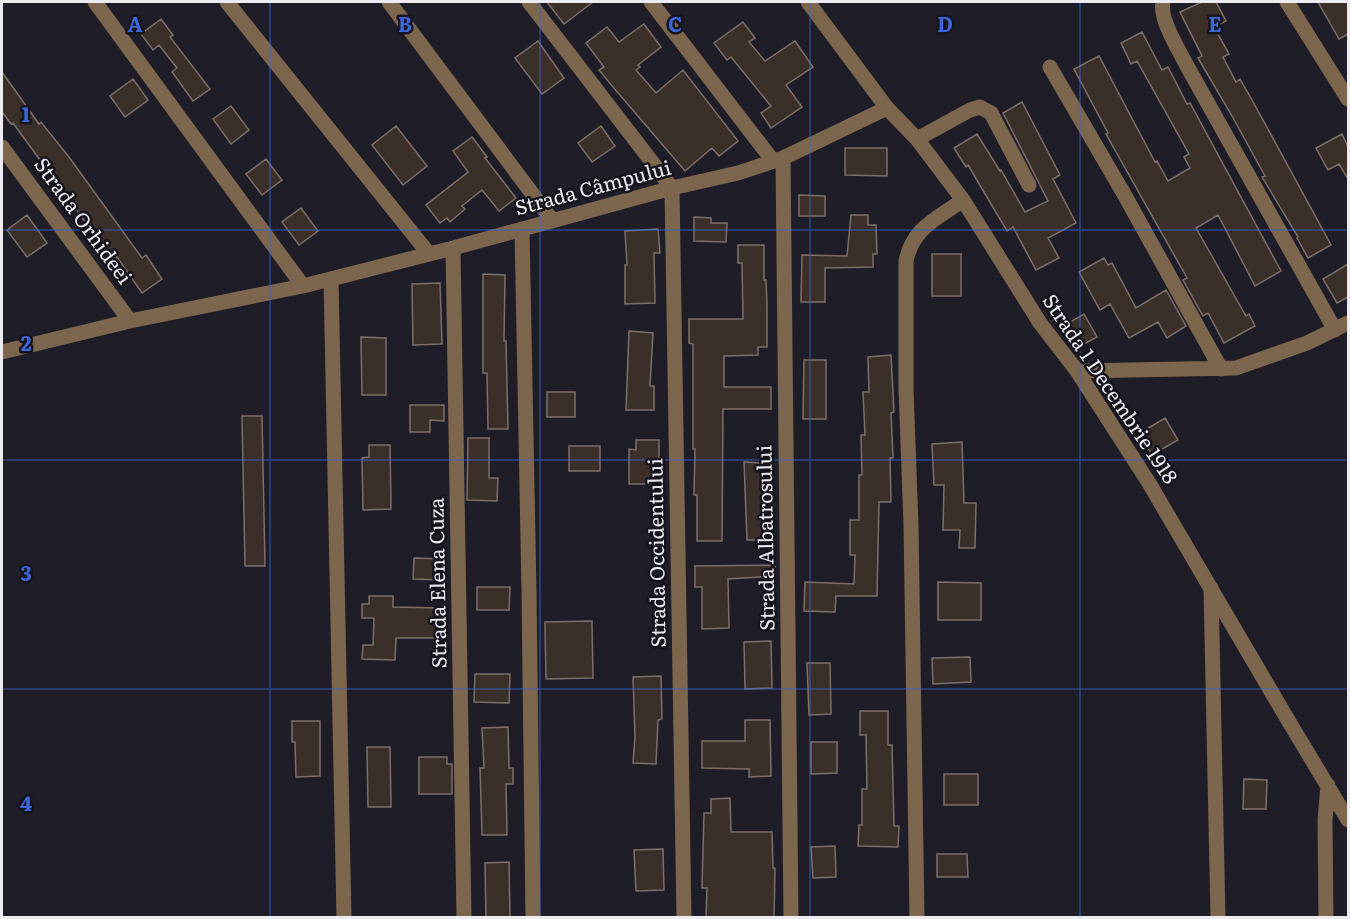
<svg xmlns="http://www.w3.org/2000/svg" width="1350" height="919" font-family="Literata,serif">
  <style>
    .building { fill: #3a2f29; stroke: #7d706a; stroke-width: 1.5 }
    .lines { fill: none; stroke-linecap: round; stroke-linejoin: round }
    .minor { stroke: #7d664e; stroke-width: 15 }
    .grid { fill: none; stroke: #3c66dc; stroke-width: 1.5; stroke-opacity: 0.55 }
    .labels { text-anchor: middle; stroke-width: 5; stroke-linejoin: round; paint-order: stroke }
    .street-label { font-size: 20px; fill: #ecebf2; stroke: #16141d }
    .grid-label { font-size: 20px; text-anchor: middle; font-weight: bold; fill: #3c66dc; stroke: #16141d; stroke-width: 5; stroke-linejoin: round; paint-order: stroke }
  </style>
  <rect width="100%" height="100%" fill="#1f1d27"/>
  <!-- building -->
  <path class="building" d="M547,2H593L564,24Z
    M1202,2H1216L1226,21L1214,27L1229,54L1223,57L1236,82L1240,79L1251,98L1331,245L1308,258L1297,238L1298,237L1262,177L1265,176L1232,116L1198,58L1202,56L1180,12Z
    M1318,2H1348V34L1339,39Z
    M161,19L173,35L170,37L210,89L193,101L172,72L177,68L159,45L153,50L141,34Z
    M743,22L755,38L749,42L765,61L795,41L813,67L786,85L802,107L771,128L761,113L771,106L731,57L727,60L714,43Z
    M644,24L661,47L638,65L640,67L636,70L656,93L683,70L738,141L719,156L712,148L685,171L613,87L599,70L604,67L586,43L607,27L619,42Z
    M1142,32L1162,70L1168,67L1187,104L1190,103L1281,271L1255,286L1218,215L1196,228L1246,316L1249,314L1255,326L1224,343L1208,313L1203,316L1183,280L1187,278L1106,134L1108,133L1074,69L1099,56L1155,162L1157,161L1168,181L1190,168L1184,157L1189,154L1137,61L1131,64L1121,43Z
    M538,41L564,78L542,94L515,58Z
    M2,72L39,124L41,122L69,157L142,258L146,255L162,279L142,293L117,257L113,260L13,123L11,124L2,112Z
    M133,79L148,100L125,117L110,96Z
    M1022,102L1060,175L1053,179L1076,223L1048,238L1059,258L1036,270L1013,227L1007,231L968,165L966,167L954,148L977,134L1000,171L1001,170L1025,212L1048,201L1003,113Z
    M231,106L249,130L231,144L213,119Z
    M396,126L427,166L403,185L372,145Z
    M601,126L615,146L592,162L578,143Z
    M1342,134L1348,147V179L1339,164L1328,170L1316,148Z
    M472,137L487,157L485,158L516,198L499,211L482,190L462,206L465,209L450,222L447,218L440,223L426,205L468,172L453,151Z
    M845,148H887V176L845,175Z
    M266,159L282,180L262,195L246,174Z
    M799,195L825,196V216H799Z
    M301,208L318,231L299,245L282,222Z
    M27,215L47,243L27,257L7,230Z
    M851,215H868V225H876L877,254H873V267L825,268V302H801L802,255L847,256Z
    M694,217L711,218V223H727L726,242L694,241Z
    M658,229L660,253H654L655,303L625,304V265H627L625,231Z
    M738,245H764V280H766L767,305V347H758V355L724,356V387H771V409H723L722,541H697V495H694L695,449H693V344L689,343V319H743L742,263H738Z
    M932,254H961V296H932Z
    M1104,258L1108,265L1112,263L1136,308L1166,290L1186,326L1167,338L1158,322L1129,338L1110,304L1100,310L1079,272Z
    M1348,264V297L1337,303L1323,279Z
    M483,274L505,275L504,341H506L508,429H488L487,373H483Z
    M440,283L442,344L413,345L412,284Z
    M1084,314L1097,337L1077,348L1065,325Z
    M629,331L653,333L650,386H654V410H626Z
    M361,337L386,338V395H362Z
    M891,355L894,412L891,413L893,458H890L891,502H879L877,596H836L835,612L804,611L805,582L854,584L855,555H850V520H859V475H862L861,435H865L863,392H869L868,357Z
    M804,360H826V419H803Z
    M547,392H575V417H547Z
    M410,405H444V421L430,420V432H410Z
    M242,416H262L265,566H245Z
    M1165,418L1178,440L1152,455L1140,433Z
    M468,438H489V478H498L497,501L467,500Z
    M636,440H659V484H629V449L636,450Z
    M962,442L964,503H976L975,548H959L960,530H943L944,485H934L932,444Z
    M369,445H390L391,509L363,510L362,458L369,457Z
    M569,446H600V471H569Z
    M744,462L765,463L762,497L763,540H747Z
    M414,558L445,559L444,580L413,579Z
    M775,565V576L728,579L729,628L702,629V587H695V566Z
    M938,582L981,583V620H938Z
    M477,587H510L509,610H477Z
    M369,596H393V607L440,608L439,638H396L395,660L362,659L363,645H373L374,618H362V604H369Z
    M592,621L593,678L546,679L545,622Z
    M771,641L772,688L745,689L744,642Z
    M970,657L971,682L933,684L932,658Z
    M807,663H830L831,714L809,715Z
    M475,674H510L509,703L474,702Z
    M661,676L662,719L658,720L656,764L633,763L635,736L633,677Z
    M860,711H888V745H892L894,826H899L898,847L858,846L859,825H862V789H867L866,735H860Z
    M745,720H770L771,776L749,777V769L702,768V741H745Z
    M292,721H320V776L296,777L295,742H292Z
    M508,727L509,768H513V784H506L507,835H482L480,768H484L482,728Z
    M811,742H837V773L811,774Z
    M367,747H390L391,807H368Z
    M419,757H447V764H452V794H419Z
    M944,774H978V805H944Z
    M1244,779L1267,780L1266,809H1243Z
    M730,798L731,832H772L773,868H775L774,918H706L707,888H702L704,813H711V799Z
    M835,846L836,877L813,878L811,847Z
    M663,849L664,890L636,891L634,850Z
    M937,854H967L968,877H937Z
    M509,862L510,918H486L485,863Z"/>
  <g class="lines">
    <!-- minor -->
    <path class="minor" d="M95,2L303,286
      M227,2L429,254
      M389,2L552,220
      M529,2L672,188L684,918
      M651,2L773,161
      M808,2L887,108L917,139L963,200L1040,323L1077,371L1149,483L1285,715L1348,820
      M1163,2C1159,19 1179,50 1187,66L1335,330
      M1287,2L1348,99
      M1050,67L1124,194L1221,369
      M917,139L970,110L980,107L991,113L1029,185
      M2,147L130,321
      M783,158L791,918
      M522,229L529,591L533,918
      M453,248L464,918
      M331,279L344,918
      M2,352L130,321L303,286L453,248L672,188L738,173L783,158L887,108
      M1077,371L1236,368L1307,343L1348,323
      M1211,588L1218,918
      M917,918L911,525L906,389V261C913,227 937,219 963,200
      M1326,918L1325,820L1328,785"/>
  </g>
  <!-- grid -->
  <path class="grid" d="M270,2V918M540,2V918M810,2V918M1080,2V918M2,230H1348M2,460H1348M2,689H1348"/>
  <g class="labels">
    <!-- street labels -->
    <g class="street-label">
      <text transform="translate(593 188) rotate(-15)" y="7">Strada Câmpului</text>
      <text transform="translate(83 221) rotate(54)" y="7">Strada Orhideei</text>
      <text transform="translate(1110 389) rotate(56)" y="7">Strada 1 Decembrie 1918</text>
      <text transform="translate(766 538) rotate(-91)" y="7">Strada Albatrosului</text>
      <text transform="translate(657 553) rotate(-91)" y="7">Strada Occidentului</text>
      <text transform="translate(438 583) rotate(-91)" y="7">Strada Elena Cuza</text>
    </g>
  </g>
  <g class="grid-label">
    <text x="135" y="32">A</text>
    <text x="405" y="32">B</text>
    <text x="675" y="32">C</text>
    <text x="945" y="32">D</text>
    <text x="1215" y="32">E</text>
    <text x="26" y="122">1</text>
    <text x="26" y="351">2</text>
    <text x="26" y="581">3</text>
    <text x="26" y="811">4</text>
  </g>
  <!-- border -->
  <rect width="1350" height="919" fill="none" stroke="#ecebf2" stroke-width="6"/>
</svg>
